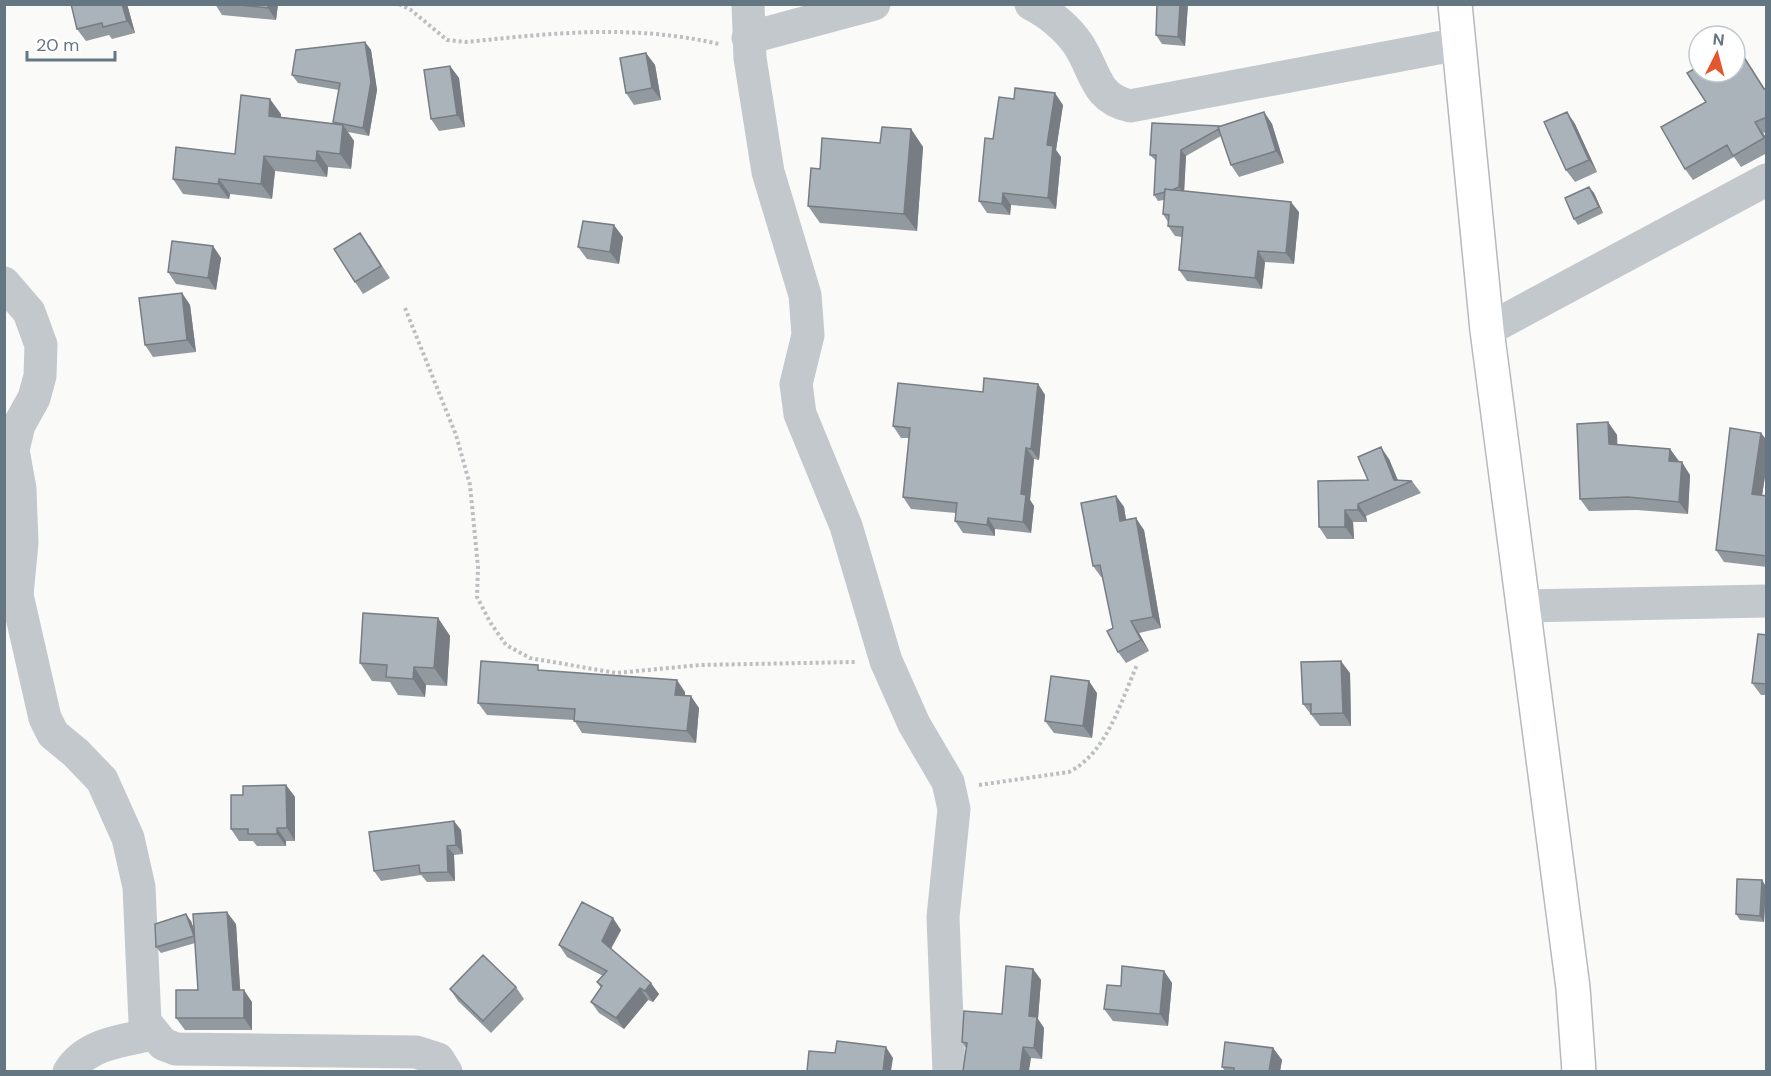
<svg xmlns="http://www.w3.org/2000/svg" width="1771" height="1076" font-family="'DM Sans',sans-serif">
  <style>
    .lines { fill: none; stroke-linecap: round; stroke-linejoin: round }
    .major-casing { stroke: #b5babe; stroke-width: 36 }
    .path { stroke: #bbbfc2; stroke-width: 4; stroke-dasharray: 3 3; stroke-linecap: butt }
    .minor { stroke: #c3c8cc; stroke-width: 33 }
    .major { stroke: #fff; stroke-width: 33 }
    .wall { fill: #929a9f }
    .shaded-wall { fill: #777d82 }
    .building { fill: #aab3b9; stroke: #777d82; stroke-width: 1.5 }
  </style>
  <rect width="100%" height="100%" fill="#fafaf8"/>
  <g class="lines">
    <!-- major casing -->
    <g class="major-casing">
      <path id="major" d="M1455,4L1487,330L1573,988L1579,1072"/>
    </g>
    <!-- path -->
    <path class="path" d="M399,4L411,10L447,40L466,42C554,33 632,24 719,44
      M405,308L456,435L470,485L478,567L477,597L490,622L506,645L530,658L616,673L700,665L855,662
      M979,785L1069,772C1107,753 1121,701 1137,665"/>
    <!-- minor -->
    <path class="minor" d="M748,4L750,58L768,172L805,295L808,335L796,384L800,414L846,526L886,661L914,724L948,782L954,809L943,917L949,1072
      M1031,4C1049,13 1067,28 1078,44C1096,71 1094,98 1130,106L1459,44
      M748,38L874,4
      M4,283L29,312L41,345L40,376L34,398L19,425L13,450L20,489L22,543L17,595L45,718L53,734L76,753L102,780L128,838L139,887L145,1022L163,1044L176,1049L416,1052L438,1059L446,1072
      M1487,330L1766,180
      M1523,606L1766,601
      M69,1072C87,1043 123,1041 153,1034"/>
    <!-- major -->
    <use href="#major" class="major"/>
  </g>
  <!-- wall -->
  <path class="wall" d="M127,4L135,33L112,39L109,35L86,41L77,29Z
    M215,4H278L276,20L222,15Z
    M1157,4H1188L1185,46L1162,44L1156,35Z
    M365,42L371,50L377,90L369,136L348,132L354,141L351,169L328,167L327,177L275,171L272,199L230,194L229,199L183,194L173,179L235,154L281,114V117L334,124L333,122L339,90L298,83L292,75Z
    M1735,43L1765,89L1767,88V132L1763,133L1767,139V153L1741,167L1734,157L1693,180L1685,169L1706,102Z
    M646,53L655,65L661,100L634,105L626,93Z
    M450,66L459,78L465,127L439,131L431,119Z
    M1063,105L1056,150L1061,157L1056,209L1011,205L1010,215L987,213L979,201L993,139Z
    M1264,112L1272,124L1284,163L1239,177L1231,165L1221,136L1186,156L1184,191L1299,212L1294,264L1265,262L1262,289L1187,281L1179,270L1182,237L1175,236L1168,226V222L1163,214L1164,200L1158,201L1154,195L1156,161L1150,155L1221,126Z
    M1567,112L1575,124L1597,172L1575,182L1566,170Z
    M911,129L923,147L917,231L820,223L808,206L820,169Z
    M1589,187L1594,193L1603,213L1578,225L1574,219Z
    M623,237L619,264L587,259L578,247Z
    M369,245L390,278L363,294L355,282Z
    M213,246L221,258L216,290L176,284L168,272Z
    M182,293L190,305L196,352L153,357L145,345Z
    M1038,384L1045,395L1039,460L1034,459L1030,500L1034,506L1031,533L995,529V536L963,533L955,521L956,513L911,509L903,497L909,438H901L893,426L983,392Z
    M1608,422L1617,435V444L1670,449L1679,462L1690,475L1688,514L1637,510L1589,511L1580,499Z
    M1761,433L1767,441V464L1762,496H1767V567L1724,562L1716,550Z
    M1389,459L1398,480L1412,481L1421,493L1366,516L1367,522H1353L1354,539H1327L1319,527Z
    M1116,496L1124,507L1126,520L1144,530L1161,628L1139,633L1149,651L1126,663L1118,652L1103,577H1101L1093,566Z
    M438,618L450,636L447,686L426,685L425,697L398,695L390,682L372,681L360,663Z
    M1767,635V695H1761L1752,683Z
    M542,670L685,692V696L699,708L696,743L582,733L574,720L487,715L478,703Z
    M1350,673L1351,726H1320L1303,704Z
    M1097,693L1092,738L1054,733L1045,721Z
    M286,785L295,797V841H286V846H257L253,841H239L231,829L243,795Z
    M461,830L463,854L454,855L455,881L427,882L421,875L381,881L374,871Z
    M1762,880L1766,887L1764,922L1740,920L1736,914Z
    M191,921L194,930L236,924L240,990L252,1002V1030H185L176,1018L198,990L195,943L161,953L156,947Z
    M621,930L611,949L659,994L653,1002L648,1000L624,1029L599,1013L591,1002L601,988L597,982L603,976L567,957L559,945Z
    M1033,969L1041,980L1038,1019L1044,1028L1042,1059L1031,1058L966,1048L962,1042L1002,1014Z
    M1164,971L1172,983L1168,1026L1113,1021L1104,1009L1121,986Z
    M516,987L524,999L491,1033L458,1001L450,989Z
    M1273,1048L1282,1060L1280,1071H1225L1222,1067Z"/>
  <!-- shaded-wall -->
  <path class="shaded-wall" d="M122,4H127L135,33L127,21Z
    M268,4H278L276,20L268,8Z
    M1180,4H1188L1185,46L1178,37Z
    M365,42L371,50L377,90L369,136L363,128Z
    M646,53L655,65L661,100L652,88Z
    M450,66L459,78L465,127L457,115Z
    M1055,93L1063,105L1056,150L1061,157L1056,209L1048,198L1047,145Z
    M270,99L281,114L280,131L269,116Z
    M1264,112L1272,124L1284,163L1276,151Z
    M1567,112L1575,124L1597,172L1589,160Z
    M1755,122L1763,133L1767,139V141Z
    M343,125L354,141L351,169L340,154Z
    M911,129L923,147L917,231L904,214Z
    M1181,150L1186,156L1184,194L1179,187Z
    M317,151L328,167L327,177L316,161Z
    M264,156L275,171L272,199L261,184Z
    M219,179L230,194L229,199L218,184Z
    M1589,187L1594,193L1603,213L1599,207Z
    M1003,193L1011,205L1010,215L1002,204Z
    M1291,202L1299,212L1294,264L1286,253Z
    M614,225L623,237L619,264L610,252Z
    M213,246L221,258L216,290L208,278Z
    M1258,251L1265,262L1262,289L1255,278Z
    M182,293L190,305L196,352L187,340Z
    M1038,384L1045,395L1039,460L1031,449Z
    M1608,422L1617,435L1618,456L1609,444Z
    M1761,433L1767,441V464L1760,507L1752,494Z
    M1381,447L1389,459L1400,486L1394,480Z
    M1026,448L1034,459L1030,500L1034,506L1031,533L1023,522L1021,494Z
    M1670,449L1679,461L1678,473L1669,461Z
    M1682,462L1690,475L1688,514L1679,502Z
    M1116,496L1124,507L1128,532L1120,521Z
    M1358,504L1366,516L1367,522L1358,510Z
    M1345,510L1353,522L1354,539L1345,527Z
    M988,518L995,529V536L987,525Z
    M1136,518L1144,530L1161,628L1153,617Z
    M438,618L450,636L447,686L434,668Z
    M1131,621L1139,633L1149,651L1141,640Z
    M1341,661L1350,673L1351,726L1343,713Z
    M414,667L426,685L425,697L413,679Z
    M677,680L685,692L684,707L675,695Z
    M1089,681L1097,693L1092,738L1083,726Z
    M691,696L699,708L696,743L687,731Z
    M286,785L295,797V841L287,828Z
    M454,821L461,830L463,854L456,845Z
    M277,828L286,841V846L277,834Z
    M447,846L454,855L455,881L448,872Z
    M1762,880L1766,887L1764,922L1760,916Z
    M227,912L236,924L241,1002L233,990Z
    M186,914L191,921L198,942L194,936Z
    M613,918L621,930L609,952L602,941Z
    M1033,969L1041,980L1038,1019L1044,1028L1042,1059L1034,1048L1029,1016Z
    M1164,971L1172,983L1168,1026L1160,1014Z
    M651,983L659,994L653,1002L645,991Z
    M640,988L648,1000L624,1029L616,1018Z
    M244,990L252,1002V1030L244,1018Z
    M886,1047L893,1058L891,1071H883Z
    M1023,1047L1031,1058L1029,1071H1020Z
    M1273,1048L1282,1060L1280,1071H1269Z"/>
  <!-- building -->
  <path class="building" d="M71,4H122L127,21L103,27L102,23L77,29Z
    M230,4H268V8Z
    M1157,4H1180L1178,37L1156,35Z
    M365,42L371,82L363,128L333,122L340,83L292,75L296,50Z
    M1735,43L1764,89L1767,88V117L1755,122L1764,138L1733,156L1727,145L1685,169L1661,127L1706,102L1687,73L1699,66V72H1735Z
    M646,53L652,88L626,93L620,58Z
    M450,66L457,115L431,119L424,70Z
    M1015,88L1055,93L1047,145L1053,146L1048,198L1003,193L1002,204L979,201L985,138L993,139L999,97L1014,99Z
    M241,95L270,99L269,116L343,125L340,154L317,151L316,161L264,156L261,184L219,179L218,184L173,179L176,147L235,154Z
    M1264,112L1276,151L1231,165L1218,127Z
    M1567,112L1589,160L1566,170L1544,122Z
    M1152,123L1221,126L1218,127L1219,129L1181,150L1179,187L1172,190L1165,189V192L1154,195L1156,155H1150Z
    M882,127L911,129L904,214L808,206L811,168L820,169L822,138L880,143Z
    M1589,187L1599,207L1574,219L1565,198Z
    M1165,189L1291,202L1286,253L1258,251L1255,278L1179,270L1183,227L1168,226L1169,215L1163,214Z
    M583,221L614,225L610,252L578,247Z
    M360,233L381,266L355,282L334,249Z
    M172,241L213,246L208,278L168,272Z
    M182,293L187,340L145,345L139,298Z
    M984,378L1038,384L1031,449L1026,448L1021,494L1026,495L1023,522L988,518L987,525L955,521L957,503L903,497L910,428L893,426L898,383L983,392Z
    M1608,422L1609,444L1670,449L1669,461L1682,462L1679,502L1628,497L1580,499L1577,424Z
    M1730,428L1761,433L1752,494L1767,496V556L1716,550Z
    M1381,447L1394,480L1412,481L1358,504V510H1345V527H1319L1318,481L1368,480L1358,457Z
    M1116,496L1120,521L1136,518L1153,617L1131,621L1141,640L1118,652L1107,631L1113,628L1100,565L1093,566L1081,503Z
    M363,613L438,618L434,668L414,667L413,679L386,677L387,665L360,663Z
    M1758,634L1767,635V684L1752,683Z
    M481,661L538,665V670L677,680L675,695L691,696L687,731L574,721L575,709L478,703Z
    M1341,661L1343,713L1311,714V704H1303L1301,662Z
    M1051,676L1089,681L1083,726L1045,721Z
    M286,785L287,828H277V834H248V829H231V795H243V786Z
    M454,821L456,845L447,846L448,872L420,873L419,865L374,871L369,832Z
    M1737,879L1762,880L1760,916L1736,914Z
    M582,902L613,918L602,941L651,983L645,991L640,988L616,1018L591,1002L602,986L597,982L607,971L559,945Z
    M227,912L233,990H244V1018H176V990H198L193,914Z
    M186,914L194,936L156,947L155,924Z
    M483,955L516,987L483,1021L450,989Z
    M1006,966L1033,969L1029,1016L1037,1017L1034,1048L1023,1047L1020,1071H963L967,1043L962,1042L964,1011L1002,1014Z
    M1122,966L1164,971L1160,1014L1104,1009L1107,985L1121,986Z
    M837,1041L886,1047L883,1071H807L809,1051L835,1053Z
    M1225,1042L1273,1048L1269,1071H1234V1068L1222,1067Z"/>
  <!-- border -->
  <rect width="1771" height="1076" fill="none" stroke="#657683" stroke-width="12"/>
  <!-- north arrow -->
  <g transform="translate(1717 54) rotate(6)"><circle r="28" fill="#ffffff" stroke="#c1c8cd" stroke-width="1.5"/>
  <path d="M0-4.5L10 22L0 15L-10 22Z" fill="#e4572e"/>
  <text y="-9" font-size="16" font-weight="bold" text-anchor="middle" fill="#657683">N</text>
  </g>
  <!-- scale -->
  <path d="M27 51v9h88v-9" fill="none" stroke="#657683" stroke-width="3"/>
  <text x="36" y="51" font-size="18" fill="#657683" stroke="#ffffff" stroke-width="4.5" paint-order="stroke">20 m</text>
</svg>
